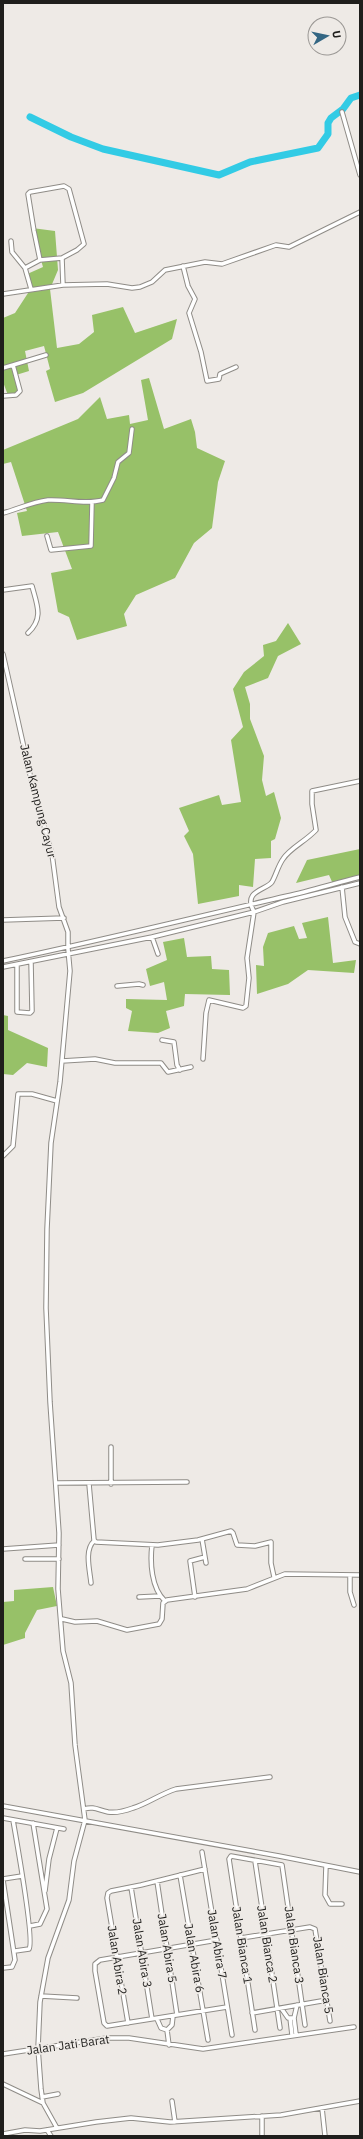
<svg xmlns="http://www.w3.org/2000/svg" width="363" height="2139" font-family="'IBM Plex Sans',sans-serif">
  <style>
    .forest { fill: #97c168 }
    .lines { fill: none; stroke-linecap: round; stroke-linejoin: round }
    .river { stroke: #32cbe5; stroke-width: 7 }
    .street-casing { stroke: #8f8c87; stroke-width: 5.5 }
    .street { stroke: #fff; stroke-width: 3.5 }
    .labels { text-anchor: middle; stroke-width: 3.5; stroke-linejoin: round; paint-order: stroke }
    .street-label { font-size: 12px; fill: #1f1e1c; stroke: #eeeae6 }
  </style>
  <rect width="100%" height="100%" fill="#eeeae6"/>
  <!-- forest -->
  <path class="forest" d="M32,228L55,231L58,270L50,289L57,348L79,344L94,332L92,315L123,307L135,333L177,319L172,339L83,393L55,402L46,371L50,369L44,346L25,351L29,371L16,375L20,395L9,398L3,382V318L15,313L30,290L25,275L43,267Z
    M149,378L164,429L191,419L195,432L197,448L225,461L218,482L212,528L194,543L175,578L136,595L124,614L127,626L77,640L69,617L58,612L51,573L72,569L58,532L22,536L17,513L27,511L11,462L3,464V450L78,419L100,397L107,419L129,415L130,424L148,420L141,380Z
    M288,623L301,644L278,656L268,678L245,687L250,704V719L264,756L262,780L266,796L274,792L281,818L275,839L271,841V858L255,859L253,887L239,885V896L198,904L193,854L184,836L189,831L179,808L219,795L222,805L241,802L231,740L243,727L233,689L244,672L264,656L263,645L276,641Z
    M360,849V878L333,884L329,875L296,883L307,860Z
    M328,917L333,963L356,960L354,973L308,970L288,984L257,994L256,965L264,966L263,947L268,933L294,926L299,939L307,938L302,923Z
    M184,938L187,957L211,956L212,969L229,970L230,995L185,994L184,1006L166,1011L170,1028L158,1033L128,1031L132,1011L126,1008V999L167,1000L164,982L150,986L146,969L167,960L163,942Z
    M3,1015L8,1016V1030L48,1048L47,1067L27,1063L13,1075L3,1074Z
    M53,1587L57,1606L37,1610L25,1633V1638L3,1645V1602L14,1601V1590Z"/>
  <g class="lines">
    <!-- river -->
    <path class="river" d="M30,117L71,137L103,149L219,175L250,162L318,148L328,134V123L331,118L343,109L351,98L360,95"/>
    <!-- street casing -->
    <g class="street-casing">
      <path id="street" d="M342,112L360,175
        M11,241L12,252L25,268L31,289
        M62,258L40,260L34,231L28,194L30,192L64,186L69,189L84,244L77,250L62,258L63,285
        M183,266L188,286L195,299L189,313L201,352L207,381L219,379L220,374L236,367
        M25,268L40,260
        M3,294L63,285L107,284L132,288L140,287L152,282L165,270L205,262L222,264L276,245L289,247L360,212
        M3,368L13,365
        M3,396L16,395L20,391L13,365L46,355
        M3,513C18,509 32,502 48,500C67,499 85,505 103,500L114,478L118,462L129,453L132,429
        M47,536L51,550L91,546L92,503
        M3,590L32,586C37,605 44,618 28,633
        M3,654L31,779L52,854L59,907L68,932V949L70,971L60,1082L51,1143L47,1229L46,1308L50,1402L59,1533L58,1589L63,1651L71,1683L75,1745L85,1820L74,1861L69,1900L48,1958L40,2002L38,2048L41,2089L43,2103L57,2128
        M342,887L345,917L355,942L360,944
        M3,920L64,918
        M152,937L158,954
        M3,961C98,941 192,918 287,896C311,891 335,883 360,877
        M17,965V1012L30,1013L32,1011L31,962
        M3,967L152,937L254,912L283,902L360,883
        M117,986L139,984L143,985
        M162,1040L174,1042L177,1065L180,1070
        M203,1059L206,1013L209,1000L243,1008L246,1006L249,978L247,958L254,912C242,890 267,890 272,882C276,875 278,866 283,859C290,848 306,841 316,830L312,804V791L360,781
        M62,1061L95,1059L115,1063H161L168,1072L191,1067
        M3,1156L13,1146L18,1094H32L57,1101
        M111,1447V1484
        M56,1483L187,1482
        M89,1484L94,1540L96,1542L158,1545L198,1540L231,1531L233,1533L237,1545L255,1546L271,1542V1563L274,1577
        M202,1539L206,1563
        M152,1545C150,1562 151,1588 165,1601
        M3,1549L59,1545
        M25,1559H59
        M350,1575V1592L354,1605
        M91,1583C90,1571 84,1550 94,1541
        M139,1597L160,1596
        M195,1597L190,1561L205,1557
        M62,1619L75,1622L97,1621L127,1630L159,1624L162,1619L163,1603L167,1600L247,1589L285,1574L360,1575
        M3,1806L279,1856L360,1872
        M84,1809C94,1806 98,1810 108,1812C115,1813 125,1811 133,1808C147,1804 160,1794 176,1789L270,1777
        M3,1818L64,1829
        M13,1820C16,1838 35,1941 29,1949L15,1951
        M202,1852L232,2035
        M255,1861L280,2028
        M326,1866L325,1895L330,1904H342
        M180,1875L208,2040
        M3,1879L22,1876
        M3,1880L15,1960L12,1967L3,1968
        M157,1881L177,2015
        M131,1887L152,2019
        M45,1891L49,1859L57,1828
        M30,1926L40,1924L47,1909L33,1823
        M241,1938L310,1927L315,1929L330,2021
        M217,1940L100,1960L95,1964V1971L104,2023L107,2026L227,2007
        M41,1996L77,1998
        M281,2008L288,2018H294L297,2005
        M252,2013L327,2000
        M290,2018L292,2035
        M294,2018L296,2034
        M157,2019L161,2028L167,2030L172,2025L173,2016
        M128,2023L107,1898L108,1893L111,1891L141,1885L205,1869
        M167,2030L169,2045
        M255,2030L229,1859L231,1856L282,1865L305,2025
        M3,2054L107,2038H129L203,2049L354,2027
        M3,2084L43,2103
        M42,2097L58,2094
        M172,2101L175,2122
        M322,2108L325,2136
        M47,2130L51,2136
        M3,2134L25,2130L40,2131L96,2122L131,2118L170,2122L281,2115L360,2101
        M262,2136V2116"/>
    </g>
    <!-- street -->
    <use href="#street" class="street"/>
  </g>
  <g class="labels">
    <!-- street labels -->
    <g class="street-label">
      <text transform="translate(38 801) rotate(76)" y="4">Jalan Kampung Cayur</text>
      <text transform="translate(217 1944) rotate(81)" y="4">Jalan Abira 7</text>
      <text transform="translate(267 1944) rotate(81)" y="4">Jalan Bianca 2</text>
      <text transform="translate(242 1945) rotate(81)" y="4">Jalan Bianca 1</text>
      <text transform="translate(294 1945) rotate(82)" y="4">Jalan Bianca 3</text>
      <text transform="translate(167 1948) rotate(81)" y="4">Jalan Abira 5</text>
      <text transform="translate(142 1953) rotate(81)" y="4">Jalan Abira 3</text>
      <text transform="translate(194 1958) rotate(80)" y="4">Jalan Abira 6</text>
      <text transform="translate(117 1960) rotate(81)" y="4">Jalan Abira 2</text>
      <text transform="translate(323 1975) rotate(81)" y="4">Jalan Bianca 5</text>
      <text transform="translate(68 2045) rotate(-8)" y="4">Jalan Jati Barat</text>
    </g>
  </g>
  <!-- border -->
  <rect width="363" height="2139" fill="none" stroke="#1f1e1c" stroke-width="8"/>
  <!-- north arrow -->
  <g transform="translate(327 36) rotate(81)"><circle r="19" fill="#eeeae6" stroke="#9b9895"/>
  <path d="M0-3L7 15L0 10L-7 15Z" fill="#336683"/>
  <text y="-6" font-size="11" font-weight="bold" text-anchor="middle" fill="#1f1e1c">U</text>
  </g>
</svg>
